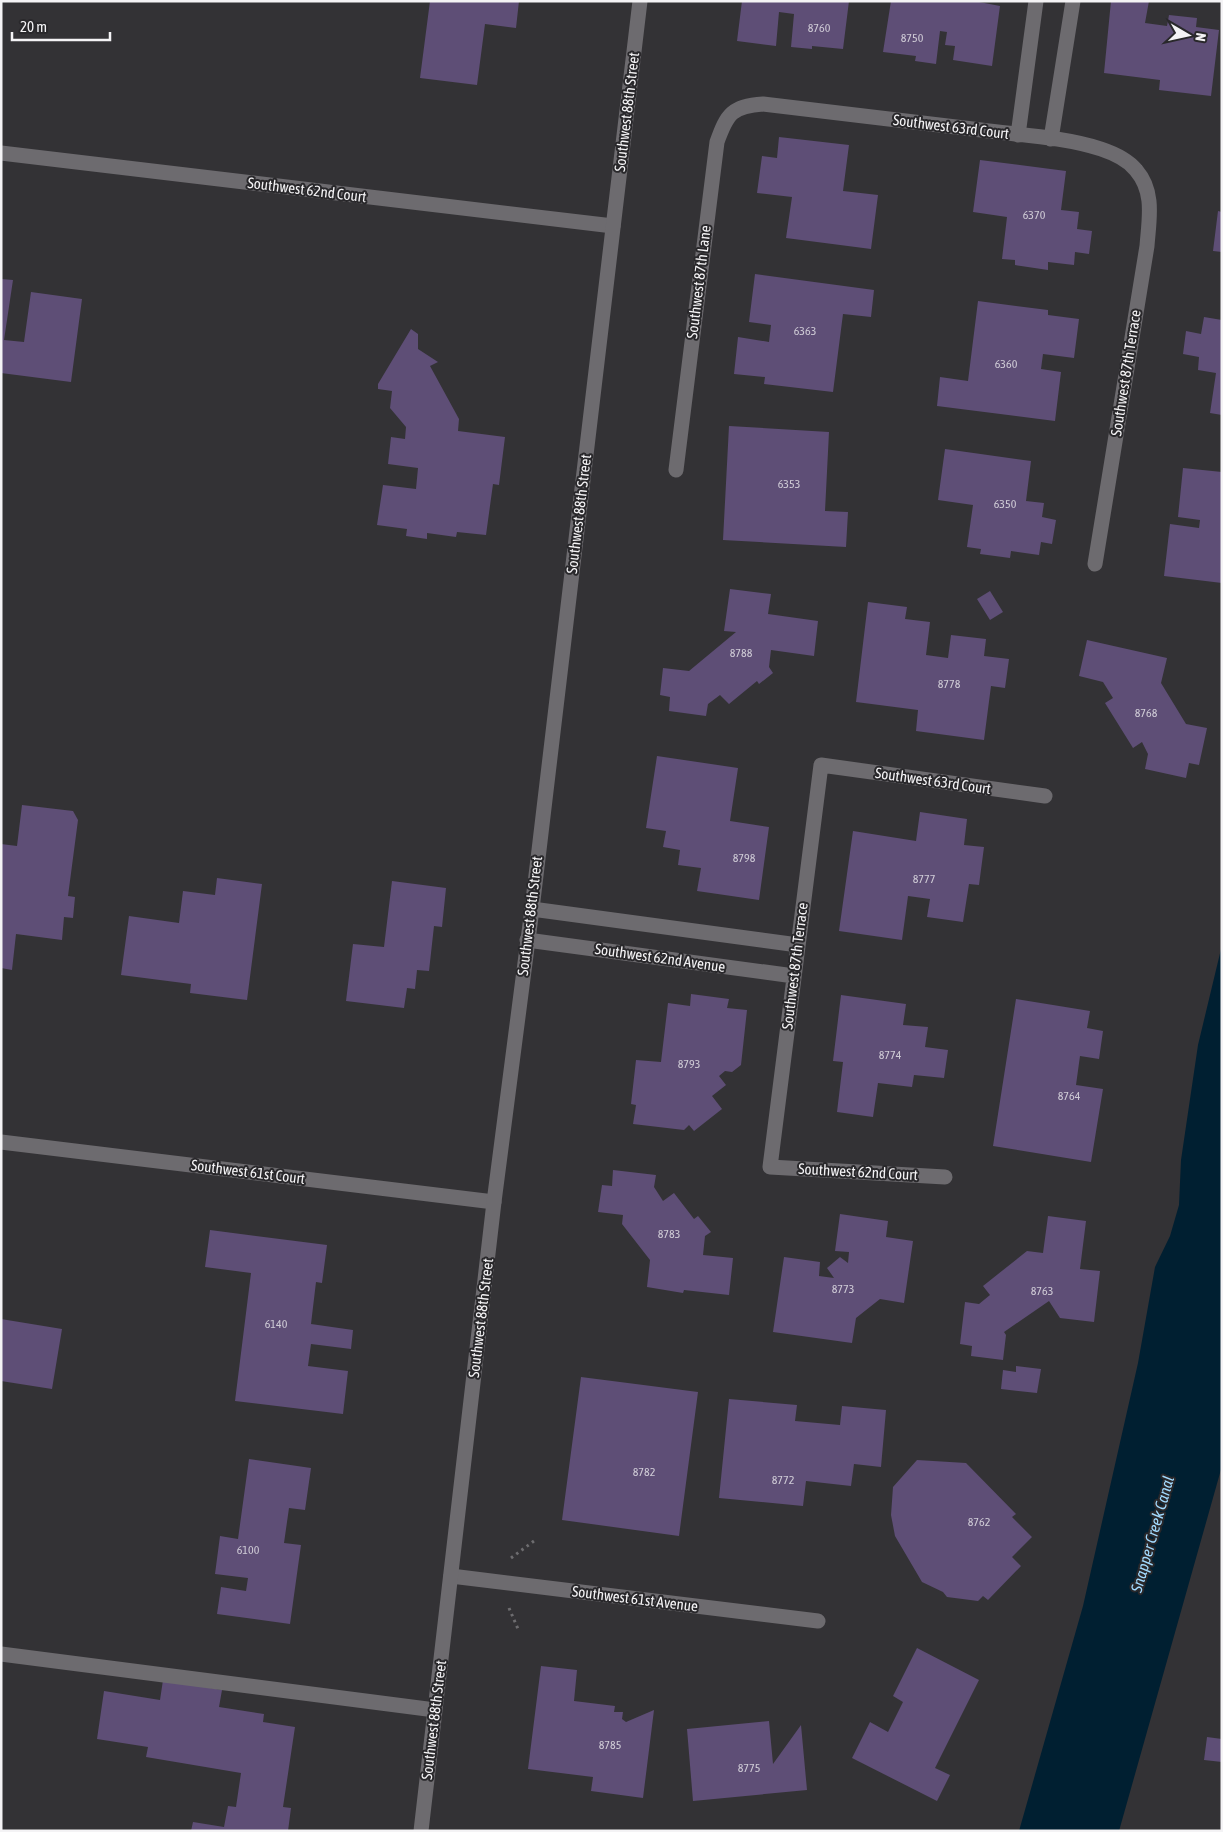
<svg xmlns="http://www.w3.org/2000/svg" width="1223" height="1832" font-family="'Asap Condensed',sans-serif">
  <style>
    .water { fill: #001f31 }
    .building { fill: #5e4e76 }
    .lines { fill: none; stroke-linecap: round; stroke-linejoin: round }
    .path { stroke: #6d6c6f; stroke-width: 3; stroke-dasharray: 2.5 4; stroke-linecap: butt }
    .service { stroke: #6d6b6f; stroke-width: 15 }
    .minor { stroke: #6d6b6f; stroke-width: 15 }
    .tertiary { stroke: #6d6b6f; stroke-width: 15 }
    .labels { text-anchor: middle; stroke-width: 4; stroke-linejoin: round; paint-order: stroke }
    .number-label { font-size: 12px; fill: #cecad5 }
    .street-label { font-size: 15px; fill: #f4f3f5; stroke: #29282b }
    .water-label { font-size: 16px; font-style: italic; fill: #a2dafe; stroke: #29282b }
  </style>
  <rect width="100%" height="100%" fill="#333235"/>
  <!-- water -->
  <path class="water" d="M1222,945V1466L1119,1831H1019L1083,1606L1138,1363L1155,1267L1170,1236L1179,1205L1181,1160L1198,1045Z"/>
  <!-- building -->
  <path class="building" d="M430,1H519L516,28L485,24L477,85L420,78Z
    M742,1H849L843,49L812,46V49L791,47L794,14L779,12L776,46L737,41Z
    M891,1H974L1000,6L992,66L953,60L955,46L945,45L947,32L940,31L936,64L915,61L916,56L883,52Z
    M1111,1H1149L1145,23L1167,26L1169,15L1197,18L1196,27L1219,30L1211,96L1159,90L1160,80L1104,73Z
    M779,137L849,145L843,191L878,195L871,249L786,238L792,197L757,193L762,156L777,158Z
    M980,160L1066,171L1061,210L1079,212L1077,229L1092,231L1089,254L1075,252L1074,265L1048,262V270L1015,265V260L1002,259L1007,217L973,212Z
    M1218,211L1222,212V252L1213,251Z
    M755,274L874,290L871,317L843,314L833,392L764,384L765,377L734,374L738,337L769,342L771,325L749,322Z
    M1,279L13,280L4,340L24,342L31,292L82,299L71,382L1,373Z
    M978,301L1048,310V315L1079,319L1074,358L1043,354L1041,369L1061,372L1055,421L937,406L940,377L968,381Z
    M1204,317L1222,320V415L1210,413L1216,373L1198,370L1199,357L1183,354L1186,331L1201,334Z
    M411,329L418,334V349L438,362L430,366L459,419L458,431L505,437L499,485L493,484L486,535L457,532L456,537L427,533V539L406,536L407,529L377,525L383,485L416,489L418,468L388,464L391,437L405,439L406,427L390,408L392,391L378,389V384Z
    M729,426L829,432L825,511L848,512L846,547L723,540Z
    M945,449L1031,461L1026,501L1044,503L1042,517L1056,520L1052,544L1041,542L1039,555L1011,551L1010,558L980,554L981,549L967,547L973,505L938,500Z
    M1183,468L1222,472V583L1164,576L1170,524L1199,528L1200,520L1178,517Z
    M730,589L771,594L768,614L818,621L814,656L771,650L769,667L773,673L759,684L757,681L729,704L720,695L708,704L706,716L669,711L670,697L660,695L663,668L689,671L736,632L724,631Z
    M990,591L1003,612L990,620L977,599Z
    M868,602L907,607L905,619L930,622L926,655L948,658L951,635L986,639L984,656L1009,659L1005,688L991,686L984,740L916,731L918,710L856,702Z
    M1087,640L1167,658L1161,683L1186,724L1207,728L1199,765L1189,763L1186,778L1145,769L1148,754L1142,742L1133,748L1105,703L1113,698L1103,682L1079,676Z
    M657,756L738,768L730,821L769,827L759,900L697,891L701,868L678,865L680,850L663,847L666,831L646,828Z
    M22,805L73,811L78,820L68,896L75,897L73,918L64,917L62,940L16,934L12,970L1,968V844L17,846Z
    M920,812L967,819L964,845L984,847L979,885L969,884L963,922L927,917L930,899L908,896L902,940L839,931L853,831L916,841Z
    M217,878L262,884L247,1000L190,993L191,984L121,975L129,916L179,923L183,891L215,895Z
    M392,881L446,888L442,927L434,926L429,971L417,970L415,989L407,988L404,1008L346,1001L353,944L384,947Z
    M691,994L729,999L727,1008L747,1010L741,1065L732,1072L725,1071L719,1076L726,1085L712,1096L722,1109L694,1131L689,1125L684,1130L633,1124L636,1105L631,1104L636,1060L661,1062L668,1003L690,1006Z
    M841,995L906,1004L903,1025L928,1027L925,1047L948,1050L944,1078L914,1075L912,1087L878,1083L873,1117L837,1112L843,1062L833,1061Z
    M1016,999L1090,1011L1087,1028L1103,1031L1099,1059L1080,1056L1076,1085L1103,1089L1091,1162L993,1146Z
    M613,1170L656,1175L654,1187L663,1201L674,1193L694,1219L698,1216L711,1232L705,1236L703,1255L733,1258L729,1295L684,1290L683,1293L647,1287L650,1260L622,1224L623,1215L598,1212L602,1185L612,1186Z
    M840,1214L888,1221L886,1237L913,1241L904,1303L880,1299L856,1318L852,1343L773,1332L784,1257L820,1262L819,1276L834,1278L827,1268L840,1257L848,1263L849,1252L835,1251Z
    M1048,1216L1086,1221L1080,1269L1100,1271L1094,1322L1060,1318L1049,1301L1004,1332L1006,1335L1003,1360L971,1356L972,1346L960,1344L965,1302L979,1304L990,1295L983,1286L1027,1251L1043,1253Z
    M210,1230L327,1245L322,1283L316,1282L311,1324L353,1330L351,1349L311,1344L308,1366L348,1371L343,1414L235,1401L251,1273L205,1267Z
    M1,1319L62,1329L52,1389L1,1381Z
    M1016,1366L1041,1369L1037,1393L1001,1389L1003,1370L1016,1372Z
    M581,1377L698,1392L679,1536L562,1520Z
    M729,1399L797,1405L795,1421L840,1425L842,1406L886,1410L881,1467L854,1464L851,1486L806,1481L803,1506L719,1498Z
    M249,1459L311,1468L305,1510L289,1508L284,1543L301,1545L290,1624L217,1614L221,1587L246,1591L248,1578L215,1574L220,1536L238,1539Z
    M917,1460L966,1463L1016,1514L1012,1517L1032,1537L1012,1557L1021,1566L988,1600L983,1596L978,1601L947,1597L943,1592L922,1582L895,1536L891,1515L893,1487Z
    M917,1648L979,1680L935,1768L950,1775L937,1801L852,1758L870,1722L888,1732L903,1702L893,1696Z
    M541,1666L577,1670L574,1701L615,1706L614,1712H623L622,1719L626,1722L654,1710L643,1798L591,1791L593,1777L528,1769Z
    M163,1680L222,1690L219,1707L264,1714L263,1722L295,1727L283,1807L291,1808L288,1831H191L193,1822L224,1827L228,1806L236,1807L241,1773L146,1757L148,1747L97,1739L104,1691L160,1700Z
    M769,1721L773,1764L801,1725L807,1790L693,1801L687,1729Z
    M1207,1737L1222,1739V1762L1204,1760Z"/>
  <g class="lines">
    <!-- path -->
    <path class="path" d="M511,1558L534,1541
      M509,1608L518,1629"/>
    <!-- service -->
    <path class="service" d="M1,1654L435,1710"/>
    <!-- minor -->
    <path class="minor" d="M1018,135L1036,1
      M1051,139L1073,1
      M1,153L613,226
      M676,470L717,142C727,114 732,106 763,104C836,113 909,121 981,130C1019,135 1065,137 1101,149C1113,153 1128,160 1136,170C1155,192 1149,219 1147,246L1095,564
      M532,909L798,945
      M527,940L794,976
      M1,1142L494,1202
      M945,1177L770,1167L821,765L1045,796
      M451,1576L818,1621"/>
    <!-- tertiary -->
    <path class="tertiary" d="M421,1831L494,1202L532,909L640,1"/>
  </g>
  <g class="labels">
    <!-- number labels -->
    <g class="number-label">
      <text x="819" y="32">8760</text>
      <text x="912" y="42">8750</text>
      <text x="1034" y="219">6370</text>
      <text x="805" y="335">6363</text>
      <text x="1006" y="368">6360</text>
      <text x="789" y="488">6353</text>
      <text x="1005" y="508">6350</text>
      <text x="741" y="657">8788</text>
      <text x="949" y="688">8778</text>
      <text x="1146" y="717">8768</text>
      <text x="744" y="862">8798</text>
      <text x="924" y="883">8777</text>
      <text x="890" y="1059">8774</text>
      <text x="689" y="1068">8793</text>
      <text x="1069" y="1100">8764</text>
      <text x="669" y="1238">8783</text>
      <text x="843" y="1293">8773</text>
      <text x="1042" y="1295">8763</text>
      <text x="276" y="1328">6140</text>
      <text x="644" y="1476">8782</text>
      <text x="783" y="1484">8772</text>
      <text x="979" y="1526">8762</text>
      <text x="248" y="1554">6100</text>
      <text x="610" y="1749">8785</text>
      <text x="749" y="1772">8775</text>
    </g>
    <!-- street labels -->
    <g class="street-label">
      <text transform="translate(627 112) rotate(-83)" y="5">Southwest 88th Street</text>
      <text transform="translate(951 127) rotate(7)" y="5">Southwest 63rd Court</text>
      <text transform="translate(307 190) rotate(7)" y="5">Southwest 62nd Court</text>
      <text transform="translate(699 282) rotate(-83)" y="5">Southwest 87th Lane</text>
      <text transform="translate(1126 373) rotate(-81)" y="5">Southwest 87th Terrace</text>
      <text transform="translate(579 514) rotate(-83)" y="5">Southwest 88th Street</text>
      <text transform="translate(933 781) rotate(8)" y="5">Southwest 63rd Court</text>
      <text transform="translate(530 916) rotate(-83)" y="5">Southwest 88th Street</text>
      <text transform="translate(660 958) rotate(8)" y="5">Southwest 62nd Avenue</text>
      <text transform="translate(795 966) rotate(-83)" y="5">Southwest 87th Terrace</text>
      <text transform="translate(248 1172) rotate(7)" y="5">Southwest 61st Court</text>
      <text transform="translate(858 1172) rotate(3)" y="5">Southwest 62nd Court</text>
      <text transform="translate(481 1318) rotate(-83)" y="5">Southwest 88th Street</text>
      <text transform="translate(635 1599) rotate(7)" y="5">Southwest 61st Avenue</text>
      <text transform="translate(434 1720) rotate(-83)" y="5">Southwest 88th Street</text>
    </g>
    <!-- water labels -->
    <g class="water-label">
      <text transform="translate(1152 1534) rotate(-74)" y="6">Snapper Creek Canal</text>
    </g>
  </g>
  <!-- border -->
  <rect width="1223" height="1832" fill="none" stroke="#f4f3f5" stroke-width="5"/>
  <!-- north arrow -->
  <g transform="translate(1188 35) rotate(99)" stroke="#29282b" stroke-width="4" paint-order="stroke">
  <path d="M0-4L9 19L0 12L-9 19Z" fill="#f4f3f5"/>
  <text y="-8" font-size="14" font-weight="bold" text-anchor="middle" fill="#f4f3f5">N</text>
  </g>
  <!-- scale -->
  <path d="M12 32v8h98v-8" fill="none" stroke="#f4f3f5" stroke-width="2.5"/>
  <text x="20" y="32" font-size="15" fill="#f4f3f5" stroke="#29282b" stroke-width="4" paint-order="stroke">20 m</text>
</svg>
